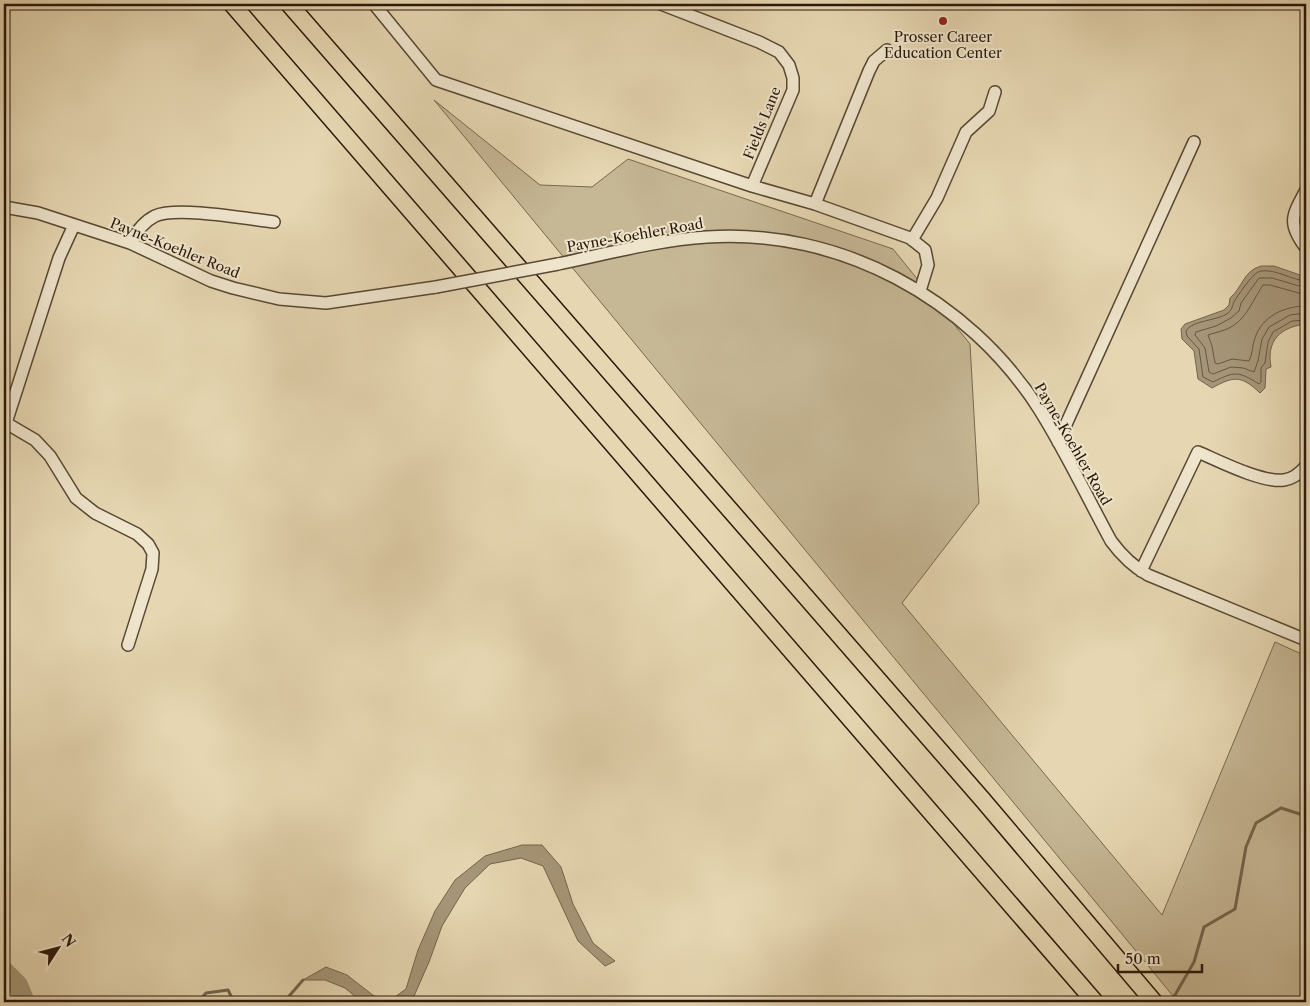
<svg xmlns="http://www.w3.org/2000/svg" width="1310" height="1006" font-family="'Libre Caslon Text',serif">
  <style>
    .green { fill: #c6b795; stroke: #78684f }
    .water { fill: #a69679; stroke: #74644c }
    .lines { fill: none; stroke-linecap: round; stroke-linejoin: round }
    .shore { stroke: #685741; stroke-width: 1 }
    .stream { stroke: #74644c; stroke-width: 3 }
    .river { stroke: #a69679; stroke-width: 20 }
    .minor-casing { stroke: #584833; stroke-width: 14 }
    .highway-casing { stroke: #291809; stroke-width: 19 }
    .minor { stroke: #efe5cd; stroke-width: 11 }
    .highway { stroke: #e6d7b2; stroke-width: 16 }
    .minor-bridge-casing { stroke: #584833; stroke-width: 14; stroke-linecap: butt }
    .minor-bridge { stroke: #efe5cd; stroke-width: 11 }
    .poi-dot { fill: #8f2418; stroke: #efe5cd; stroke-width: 2 }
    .labels { text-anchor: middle; stroke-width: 4; stroke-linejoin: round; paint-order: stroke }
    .poi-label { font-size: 14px; fill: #291809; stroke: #efe5cd }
    .street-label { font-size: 14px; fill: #291809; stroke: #efe5cd }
  </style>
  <rect width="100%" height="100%" fill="#e6d7b2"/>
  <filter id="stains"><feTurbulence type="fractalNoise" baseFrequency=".004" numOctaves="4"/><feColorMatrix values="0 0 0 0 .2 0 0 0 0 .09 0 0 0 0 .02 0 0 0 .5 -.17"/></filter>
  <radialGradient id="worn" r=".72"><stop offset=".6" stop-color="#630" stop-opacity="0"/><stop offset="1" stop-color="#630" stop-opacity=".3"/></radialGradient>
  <!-- green -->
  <path class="green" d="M434,100L540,185L592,187L628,159L893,249L970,344L979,503L902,603L1162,915L1275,642L1306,656V1002H1178Z"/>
  <!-- water -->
  <path class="water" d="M1261,266H1274L1306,277V324C1281,327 1266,340 1271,367L1266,369L1265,388L1260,393C1241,375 1234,376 1212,388L1198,379L1194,351L1182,339L1181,329L1185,324L1224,310L1229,305L1230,298C1243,287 1243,271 1261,266Z
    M522,845H542L561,867L573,904L593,943L615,961L605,966L578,941L543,866L521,858L490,864L465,888L442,926L429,962L414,996L404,1002H362L345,988L325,980H303L326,967L347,975L374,996L392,999L406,989L418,950L435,911L455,880L485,856Z"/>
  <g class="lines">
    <!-- shore -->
    <path class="shore" d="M1306,281C1291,280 1277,269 1261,271C1253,272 1240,293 1235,300C1232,305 1233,309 1228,313C1218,321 1192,320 1186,331L1187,336L1199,349L1203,377L1213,382C1235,371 1238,371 1259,384L1261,382V368L1265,363L1268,342L1273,332L1292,321L1306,320
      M1306,288L1272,278H1259L1241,303L1239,311L1231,318L1216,326L1196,332L1195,335L1205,348L1209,372L1213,374L1231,367L1243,368L1254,372L1258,361L1262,339L1269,327L1290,315L1306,313
      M1306,295L1270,285H1263C1255,297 1246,318 1234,325C1226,331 1216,332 1208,335L1212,346L1215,363L1218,364L1232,359L1249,361C1253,354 1252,345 1255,338C1262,316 1285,306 1306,306"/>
    <!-- stream -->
    <path class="stream" d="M198,1002L206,993L228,990L234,1002
      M284,1002L303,980
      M1171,1002L1194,962L1204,927L1235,909L1246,847L1256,823L1281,808L1306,816"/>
    <!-- river -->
    <path class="river" d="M4,971L18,985L25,1002"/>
    <!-- minor casing -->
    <g class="minor-casing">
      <path id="minor" d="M374,4L436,80L752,186L815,204L910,238L925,250L928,265L920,291
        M661,4L759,42L779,52L789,65L793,78V90L752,186
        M1306,190C1292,216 1287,223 1306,248
        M815,204L869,71L874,61L887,50
        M4,207L38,213L130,243L211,281L233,288L279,299L326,303L436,287
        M912,240L937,198L966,132L989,111L995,92
        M130,243C136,232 143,222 155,216C177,206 248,219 274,222
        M558,264C606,254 658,240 707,237C839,228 968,298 1039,409C1066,452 1087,497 1111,541C1122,556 1132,566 1148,575L1306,640
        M6,423L35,440L50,456L76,498L95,513L137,534L148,544L153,553L152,569L128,645
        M4,429L59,258L74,225
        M1058,442L1194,142
        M1141,571L1198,452C1219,461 1262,483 1284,480C1293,479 1300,473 1306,466"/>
    </g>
    <!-- highway casing -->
    <g class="highway-casing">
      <path id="highway" d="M232,4L1095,1002
        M289,4L982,799L1154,1002"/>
    </g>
    <!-- minor -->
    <use href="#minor" class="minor"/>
    <!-- highway -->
    <use href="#highway" class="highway"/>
    <!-- minor-bridge casing -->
    <g class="minor-bridge-casing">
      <path id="minor-bridge" d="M436,287L558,264"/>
    </g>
    <!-- minor-bridge -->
    <use href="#minor-bridge" class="minor-bridge"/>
  </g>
  <!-- markers -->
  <circle class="poi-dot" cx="943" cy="21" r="5"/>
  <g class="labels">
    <!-- poi labels -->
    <g class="poi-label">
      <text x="943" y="42">Prosser Career<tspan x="943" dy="16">Education Center</tspan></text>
    </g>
    <!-- street labels -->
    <g class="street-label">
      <text transform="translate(762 123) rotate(-68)" y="5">Fields Lane</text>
      <text transform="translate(635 235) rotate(-10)" y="5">Payne-Koehler Road</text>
      <text transform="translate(175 248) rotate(22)" y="5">Payne-Koehler Road</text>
      <text transform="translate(1073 444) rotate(60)" y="5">Payne-Koehler Road</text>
    </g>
  </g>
  <!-- margin -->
  <rect width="1310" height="1006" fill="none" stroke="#e6d7b2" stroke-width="20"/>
  <rect x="5" y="5" width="1300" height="996" fill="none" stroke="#291809" stroke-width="2.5"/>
  <rect x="10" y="10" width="1290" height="986" fill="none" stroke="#291809"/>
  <!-- north arrow -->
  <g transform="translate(58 948) rotate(54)" stroke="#efe5cd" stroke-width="4" paint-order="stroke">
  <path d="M0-4L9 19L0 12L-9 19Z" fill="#291809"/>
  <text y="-8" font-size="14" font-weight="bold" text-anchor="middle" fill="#291809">N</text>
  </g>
  <!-- scale -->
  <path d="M1118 964v8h84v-8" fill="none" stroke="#291809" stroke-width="2.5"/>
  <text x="1125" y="964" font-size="15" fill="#291809" stroke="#efe5cd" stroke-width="4" paint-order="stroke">50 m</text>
  <rect width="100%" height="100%" filter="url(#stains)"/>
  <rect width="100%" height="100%" fill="url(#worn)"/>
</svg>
